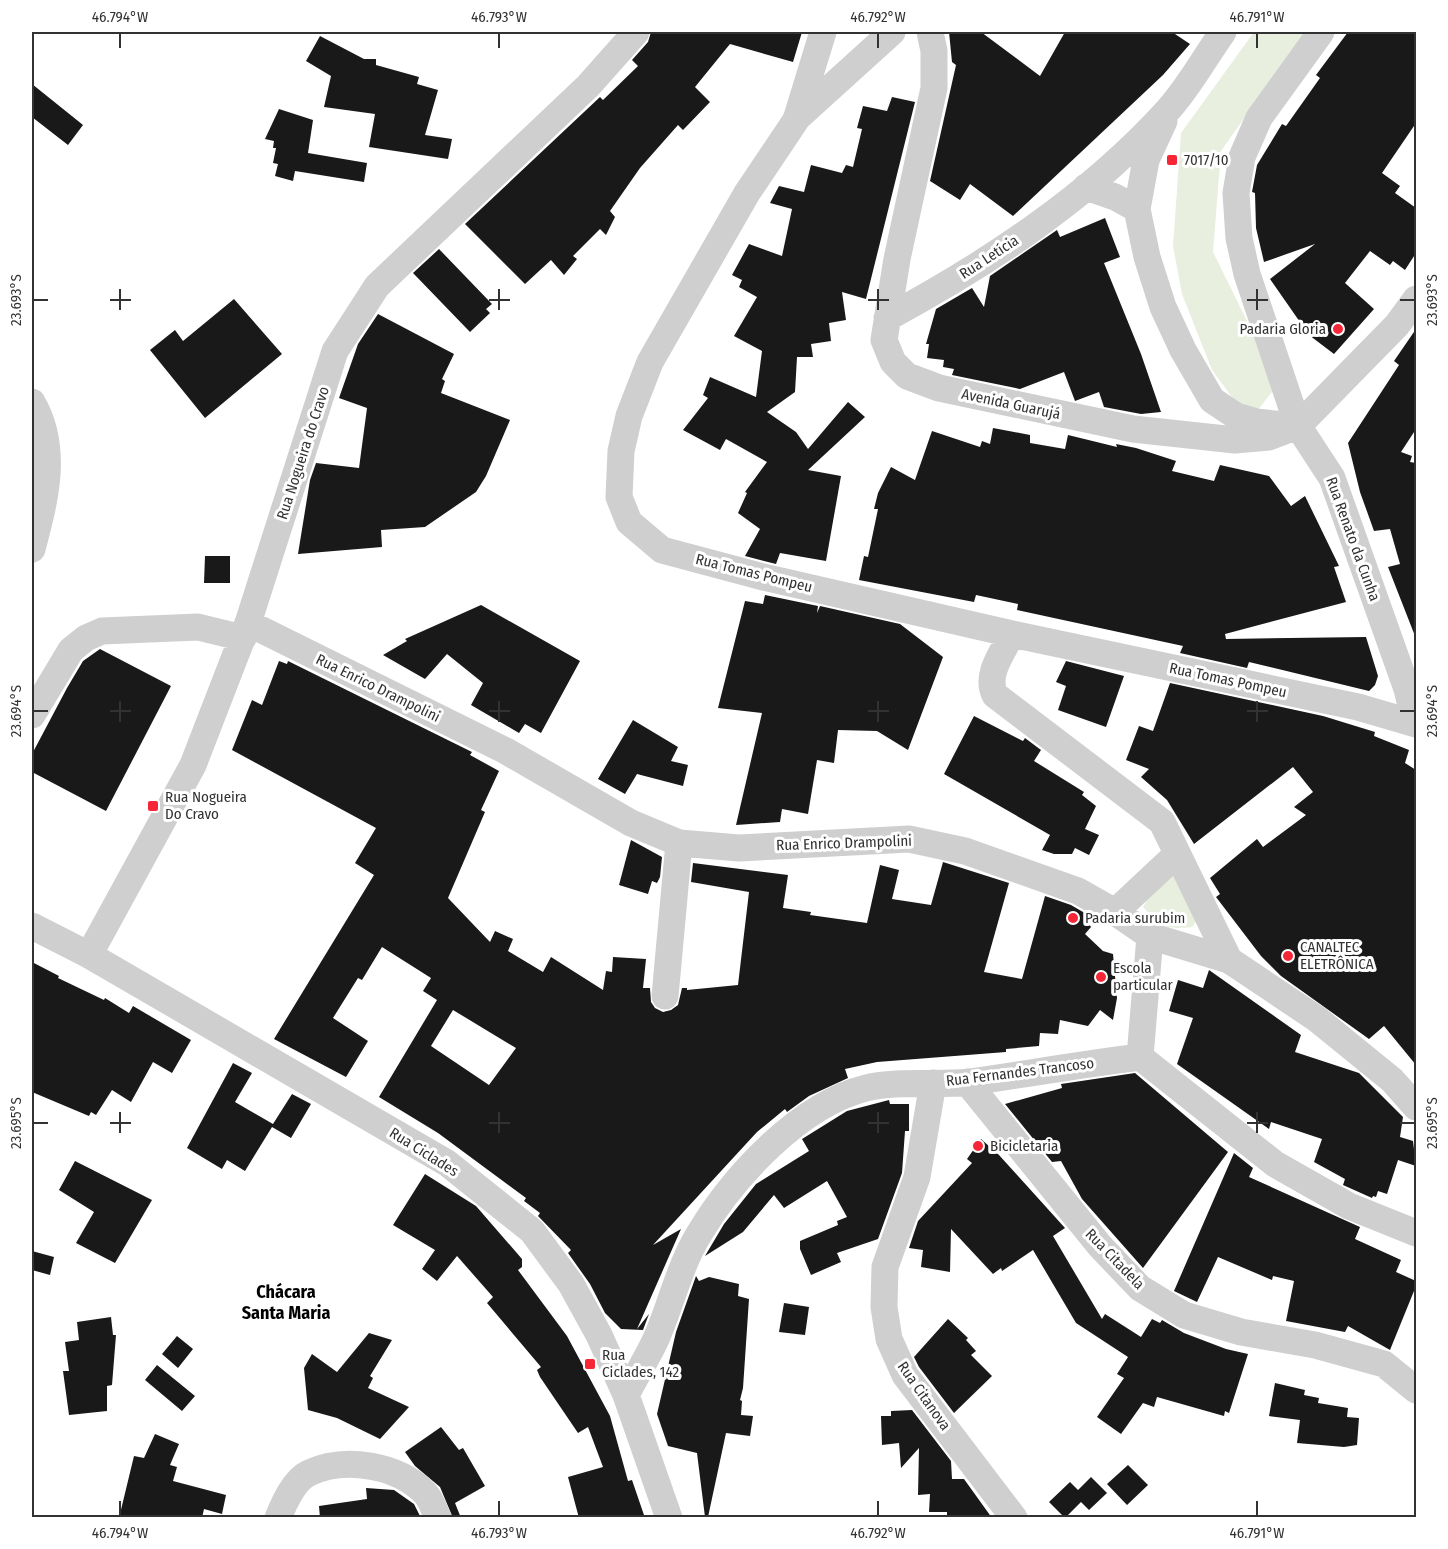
<svg xmlns="http://www.w3.org/2000/svg" width="1448" height="1549" font-family="'Fira Sans Condensed',sans-serif">
  <style>
    .green { fill: #e8efdf }
    .building { fill: #191919; fill-rule: evenodd }
    .lines { fill: none; stroke-linecap: round; stroke-linejoin: round }
    .minor { stroke: #cfcfcf; stroke-width: 27 }
    .ticks { fill: none; stroke: #323232; stroke-width: 2 }
    .poi-dot { fill: #f52737; stroke: #fff; stroke-width: 2 }
    .labels { text-anchor: middle; stroke-width: 6; stroke-linejoin: round; paint-order: stroke }
    .poi-label { font-size: 15px; fill: #323232; stroke: #fff; text-anchor: start }
    .street-label { font-size: 15px; fill: #323232; stroke: #fff }
    .quarter-label { font-size: 18px; font-weight: bold; fill: #000; stroke: #fff }
    .neatline { fill: none; stroke: #323232; stroke-width: 2 }
    .ticks-label { font-size: 15px; text-anchor: middle; fill: #323232 }
  </style>
  <rect width="100%" height="100%" fill="#fff"/>
  <!-- green -->
  <path class="green" d="M1254,32H1305L1221,151L1213,252L1278,384L1258,410L1240,408L1212,370L1182,294L1173,246L1181,133Z
    M1166,869L1181,882L1197,920L1192,927C1164,930 1161,926 1143,907Z"/>
  <!-- building -->
  <path class="building" d="M651,32H802L793,62L730,44L695,87L710,102L683,130L678,125L640,168L610,211L615,217L606,235L600,229L573,256L577,259L564,275L551,260L525,284L465,224L600,97L603,100L638,66L632,60L648,42Z
    M949,32H981L1040,76L1065,32H1172L1190,44L1163,75L1013,216L970,184L960,200L930,181L956,65L952,62Z
    M1348,32H1416V123L1382,173L1400,186L1395,193L1416,208V253L1405,270L1393,261L1390,265L1370,251L1345,283L1374,309L1334,354L1309,335L1270,279L1315,244L1264,262L1256,228L1255,193L1252,192L1257,165L1282,124L1286,126L1320,78L1316,75Z
    M320,36L364,59H376V65L419,77L417,84L438,90L425,135L452,139L448,159L369,147L375,114L324,107L331,76L306,61Z
    M32,84L83,125L68,145L32,117Z
    M892,97L915,102L866,299L842,292L846,320L829,323L831,341L811,344L813,357H797L795,392L767,412L796,432L808,449L848,402L865,417L808,470L841,476L826,561L780,553L776,564L745,556L760,529L738,513L747,493L745,492L767,462L726,439L720,450L683,430L708,398L703,395L710,377L756,397L762,351L734,336L757,297L739,287L742,280L732,275L749,244L782,256L792,209L770,203L779,186L804,192L811,165L842,173L846,165L853,167L862,129L857,128L863,106L887,111Z
    M279,109L313,120L308,153L367,163L364,182L295,171L293,181L275,176L278,164L273,163L276,148H273L274,141L265,139Z
    M1105,218L1120,257L1104,263L1141,354L1161,412L1141,414L1104,407L1099,392L1075,401L1064,372L1020,389L952,375L954,369L943,367L944,360L927,358L929,344H926L936,309L972,288L984,307L990,276L1057,230L1060,237Z
    M439,249L492,304L486,309L490,313L470,332L413,273Z
    M234,299L282,354L205,418L150,350L175,330L183,341Z
    M378,314L454,354L442,379L445,381L441,393L510,420L486,476L476,492L425,527L381,530L382,547L298,554L310,480L316,463L359,468L367,408L339,398L358,344Z
    M1416,329V429L1401,452L1412,456L1410,462L1416,463L1415,636L1388,567L1400,564L1390,529L1374,531L1360,492L1348,443L1399,365L1394,361Z
    M993,428L1030,435V443L1065,449L1068,435L1117,447L1116,444L1136,448L1176,461L1172,471L1214,481L1220,465L1269,476L1291,506L1305,496L1339,566L1334,567L1346,602L1225,634L1226,639L1366,637L1378,676L1375,685L1369,691L1249,662L1247,668L1180,653L1183,646L1017,610L1018,604L976,595L974,602L859,580L864,556L868,557L878,509H874L878,493L891,467L915,480L932,431L980,447L982,441L990,444Z
    M205,556H230V583H204Z
    M765,595L818,606L817,613L820,606L900,624L943,657L908,750L877,731L838,730L834,763L817,760L808,814L782,809L780,822L736,825L762,713L718,708L745,601L763,604Z
    M481,605L580,661L541,733L525,724L519,733L471,705L483,683L447,654L425,679L383,655L407,641L405,639Z
    M100,649L171,686L106,811L32,772V754L67,688L83,661Z
    M279,661L287,664L288,661L472,752L470,755L499,771L481,810L485,812L448,898L490,942L495,931L513,939L508,951L543,972L551,957L603,990L606,971L612,972L613,957L646,959L643,988H650L651,1002L655,1008L663,1012L671,1010L678,1005L682,988H687V990L738,985L749,892L691,882L693,863L788,875L783,908L811,912L810,915L867,923L880,865L899,870L892,899L931,905L943,862L1009,883L984,972L1022,979L1045,896L1071,905L1095,919L1089,924L1091,927L1085,934L1103,951L1113,954L1117,998L1113,1020L1100,1010L1088,1026L1060,1020L1058,1034L1040,1033L1039,1046L1006,1049V1052L877,1062L845,1069L848,1078L809,1096L787,1112L785,1109L757,1132L653,1245L681,1229L637,1329L649,1314L643,1330L621,1329L605,1313L590,1284L568,1253L571,1250L538,1216L540,1213L524,1201L526,1198L438,1133L379,1097L437,1000L423,991L431,978L382,947L362,980L358,978L333,1018L368,1041L346,1077L274,1039L374,875L355,863L376,828L232,750L252,700L262,705ZM453,1010L516,1048L489,1085L431,1046Z
    M1066,661L1124,676L1106,727L1058,710L1066,686L1056,682Z
    M1170,683L1323,716L1375,732L1374,736L1409,750L1405,763L1416,770V1065L1384,1026L1369,1039L1281,976L1261,956L1216,897L1220,894L1210,878L1257,839L1263,847L1306,815L1294,807L1313,792L1293,767L1194,844L1167,800L1141,777L1149,769L1126,760L1139,726L1153,731Z
    M974,716L1023,741L1025,738L1041,750L1034,761L1084,792L1082,795L1096,806L1085,829L1099,835L1089,855L1075,848L1072,854H1054L1042,850L1050,835L944,774Z
    M633,720L678,747L671,761L688,765L683,786L637,774L625,794L598,779Z
    M631,840L662,857L660,877L657,883L652,881L648,894L619,885Z
    M32,962L59,976L58,978L104,1000L105,998L129,1013L133,1006L191,1040L172,1073L153,1062L131,1102L112,1090L96,1115L91,1112L89,1116L32,1092Z
    M1209,970L1301,1035L1295,1052L1359,1073L1403,1117L1400,1137L1413,1141L1416,1166L1398,1160L1387,1194L1378,1191L1376,1197L1373,1196L1372,1198L1343,1185L1345,1179L1314,1162L1322,1139L1271,1122L1269,1129L1177,1064L1193,1018L1169,1011L1178,980L1203,988Z
    M233,1063L252,1073L235,1102L273,1124L292,1094L311,1104L291,1138L272,1127L245,1171L227,1160L222,1169L187,1148Z
    M1135,1073L1228,1152L1143,1268L1082,1199L1061,1161L1052,1162L1005,1104L1062,1088L1061,1084Z
    M889,1100L890,1104H909V1131H905L902,1173L878,1239L837,1253L841,1262L811,1275L800,1249V1241L838,1225L837,1221L847,1217L827,1181L784,1208L774,1195L743,1232L705,1256L724,1224L756,1184L809,1151L802,1139L847,1111Z
    M981,1139L999,1155L1065,1228L1053,1236L1102,1319L1105,1314L1141,1337L1152,1319L1160,1323L1162,1320L1184,1333L1226,1349L1248,1354L1229,1413L1225,1411L1224,1416L1157,1397L1154,1407L1143,1403L1121,1434L1097,1417L1124,1378L1117,1374L1128,1357L1076,1323L1033,1250L1002,1271L1001,1268L993,1274L951,1229L950,1272L921,1267L923,1250L909,1248L918,1221L972,1163L967,1159Z
    M1234,1153L1253,1168L1249,1177L1360,1227L1355,1239L1401,1260L1396,1272L1416,1281V1286L1390,1350L1348,1326L1345,1332L1286,1321L1294,1281L1273,1276L1272,1280L1218,1257L1197,1302L1174,1291Z
    M75,1161L152,1200L115,1263L76,1243L94,1212L59,1190Z
    M425,1174L476,1206L522,1259V1267L518,1270L567,1336L610,1416L628,1481L632,1480L645,1518H579L568,1477L603,1467L588,1427L578,1433L540,1377L537,1370L541,1367L487,1303L493,1297L457,1256L437,1281L422,1269L435,1250L393,1225Z
    M32,1251L54,1257L50,1275L32,1270Z
    M696,1276L699,1281L709,1277L739,1284L738,1296L749,1299L743,1388L740,1400L742,1401L741,1415L753,1416L750,1436L726,1433L708,1517H705L697,1453L668,1446L657,1414L676,1332Z
    M784,1303L809,1307L805,1335L779,1332Z
    M111,1317L113,1335H116L112,1385L107,1386V1411L69,1415L63,1371H69L65,1342L79,1340L77,1322Z
    M948,1319L968,1338L966,1340L976,1351L971,1355L992,1376L954,1413L919,1367L914,1357Z
    M369,1333L392,1340L370,1376L373,1378L368,1388L409,1407L380,1439L337,1418L308,1410L304,1368L312,1354L337,1372Z
    M177,1336L193,1349L178,1368L162,1354Z
    M157,1365L195,1396L182,1411L145,1380Z
    M1275,1383L1305,1390L1304,1395L1319,1398L1318,1403L1348,1408L1347,1417L1359,1418L1357,1445L1344,1447L1297,1443L1300,1420L1269,1416Z
    M912,1410L951,1461L952,1479H964L992,1518H947V1512H929L930,1494L918,1495L919,1448L901,1468L899,1443L882,1445L881,1416H891V1411Z
    M441,1427L459,1450L463,1448L485,1486L455,1503L461,1518H453L440,1487L415,1466L405,1452Z
    M155,1434L179,1444L170,1465L177,1467L173,1481L226,1495L222,1514L204,1509L202,1518H119L134,1456L144,1458Z
    M1128,1465L1148,1485L1127,1505L1107,1484Z
    M1091,1477L1107,1493L1089,1510L1081,1502L1065,1518L1049,1502L1070,1482L1078,1490Z
    M366,1488L394,1490L414,1504L421,1518H320L319,1506L367,1499Z"/>
  <g class="lines">
    <!-- minor -->
    <path class="minor" d="M823,32L796,120L747,193L650,362L629,416L621,451L619,497L629,522L662,550L763,577L1012,634L1358,707L1416,724
      M930,32L934,51V88L897,259L884,340L893,362L907,376L939,388L1133,429L1235,440L1269,437L1298,426L1397,325L1416,299
      M1321,32L1259,118L1242,157L1236,193L1239,238L1247,274L1298,426L1332,478L1407,689L1415,723
      M796,119L892,32
      M1164,121L1146,160L1137,209L1147,257L1163,307L1183,350L1212,400L1236,416L1256,422L1285,425
      M1086,187L1115,197L1137,209
      M887,318C989,263 1089,197 1168,110C1189,87 1205,57 1223,32
      M32,402C59,448 45,500 32,549
      M248,623L506,751L631,823L679,843L739,848L909,839L965,851L1078,891L1115,912L1150,936L1229,960L1317,1019L1392,1080L1416,1107
      M1012,634C1002,653 985,675 995,695L1162,822L1229,960
      M32,715L71,650L86,638L102,631L198,627L243,638
      M1115,912L1177,854
      M32,926L89,955L447,1163L532,1231L571,1284L599,1335L626,1395L669,1518
      M89,955L193,765L248,623L335,351L377,286L588,86L636,32
      M665,996L679,843
      M1140,1057L1150,936
      M967,1082L1100,1246L1140,1288L1184,1315L1241,1332L1315,1345L1384,1364L1416,1390
      M933,1083L917,1177L885,1267L884,1307L889,1339L905,1375L1014,1518
      M626,1395C636,1376 647,1358 656,1339C671,1305 679,1267 699,1234C733,1177 799,1105 866,1088C900,1080 935,1086 970,1082C1027,1074 1083,1064 1140,1057L1275,1164L1349,1206L1416,1233
      M278,1518C284,1503 294,1480 309,1473C345,1456 398,1465 425,1493C431,1499 434,1510 438,1518"/>
  </g>
  <!-- ticks -->
  <path class="ticks" d="M120,33V48M499,33V48M878,33V48M1257,33V48M120,289V310M499,289V310M878,289V310M1257,289V310M33,300H48M110,300H131M489,300H510M868,300H889M1247,300H1268M1400,300H1415M120,701V722M499,701V722M878,701V722M1257,701V722M33,711H48M110,711H131M489,711H510M868,711H889M1247,711H1268M1400,711H1415M120,1112V1133M499,1112V1133M878,1112V1133M1257,1112V1133M33,1123H48M110,1123H131M489,1123H510M868,1123H889M1247,1123H1268M1400,1123H1415M120,1501V1516M499,1501V1516M878,1501V1516M1257,1501V1516"/>
  <!-- markers -->
  <g class="poi-dot">
    <rect x="1166" y="154" width="12" height="12" rx="3"/>
    <circle cx="1338" cy="329" r="6"/>
    <rect x="147" y="800" width="12" height="12" rx="3"/>
    <circle cx="1073" cy="918" r="6"/>
    <circle cx="1288" cy="956" r="6"/>
    <circle cx="1101" cy="977" r="6"/>
    <circle cx="978" cy="1146" r="6"/>
    <rect x="584" y="1358" width="12" height="12" rx="3"/>
  </g>
  <g class="labels">
    <!-- poi labels -->
    <g class="poi-label">
      <text x="1184" y="165">7017/10</text>
      <text x="1326" y="334" text-anchor="end">Padaria Gloria</text>
      <text x="165" y="802">Rua Nogueira<tspan x="165" dy="17">Do Cravo</tspan></text>
      <text x="1085" y="923">Padaria surubim</text>
      <text x="1300" y="952">CANALTEC<tspan x="1300" dy="17">ELETRÔNICA</tspan></text>
      <text x="1113" y="973">Escola<tspan x="1113" dy="17">particular</tspan></text>
      <text x="990" y="1151">Bicicletaria</text>
      <text x="602" y="1360">Rua<tspan x="602" dy="17">Ciclades, 142</tspan></text>
    </g>
    <!-- street labels -->
    <g class="street-label">
      <text transform="translate(989 257) rotate(-33)" y="5">Rua Letícia</text>
      <text transform="translate(1011 404) rotate(12)" y="5">Avenida Guarujá</text>
      <text transform="translate(303 453) rotate(-72)" y="5">Rua Nogueira do Cravo</text>
      <text transform="translate(1353 539) rotate(70)" y="5">Rua Renato da Cunha</text>
      <text transform="translate(754 573) rotate(14)" y="5">Rua Tomas Pompeu</text>
      <text transform="translate(1228 680) rotate(12)" y="5">Rua Tomas Pompeu</text>
      <text transform="translate(378 688) rotate(26)" y="5">Rua Enrico Drampolini</text>
      <text transform="translate(844 843) rotate(-2)" y="5">Rua Enrico Drampolini</text>
      <text transform="translate(1020 1072) rotate(-7)" y="5">Rua Fernandes Trancoso</text>
      <text transform="translate(424 1152) rotate(32)" y="5">Rua Ciclades</text>
      <text transform="translate(1115 1259) rotate(46)" y="5">Rua Citadela</text>
      <text transform="translate(924 1396) rotate(55)" y="5">Rua Citanova</text>
    </g>
    <!-- quarter labels -->
    <g class="quarter-label">
      <text x="286" y="1298">Chácara<tspan x="286" dy="21">Santa Maria</tspan></text>
    </g>
  </g>
  <!-- border -->
  <rect width="1448" height="1549" fill="none" stroke="#ffffff" stroke-width="66"/>
  <rect x="33" y="33" width="1382" height="1483" class="neatline"/>
  <g class="ticks-label">
    <text x="120" y="22">46.794°W</text>
    <text x="499" y="22">46.793°W</text>
    <text x="878" y="22">46.792°W</text>
    <text x="1257" y="22">46.791°W</text>
    <text transform="translate(16 300) rotate(-90)" y="5">23.693°S</text>
    <text transform="translate(1432 300) rotate(-90)" y="5">23.693°S</text>
    <text transform="translate(16 711) rotate(-90)" y="5">23.694°S</text>
    <text transform="translate(1432 711) rotate(-90)" y="5">23.694°S</text>
    <text transform="translate(16 1123) rotate(-90)" y="5">23.695°S</text>
    <text transform="translate(1432 1123) rotate(-90)" y="5">23.695°S</text>
    <text x="120" y="1538">46.794°W</text>
    <text x="499" y="1538">46.793°W</text>
    <text x="878" y="1538">46.792°W</text>
    <text x="1257" y="1538">46.791°W</text>
  </g>
</svg>
